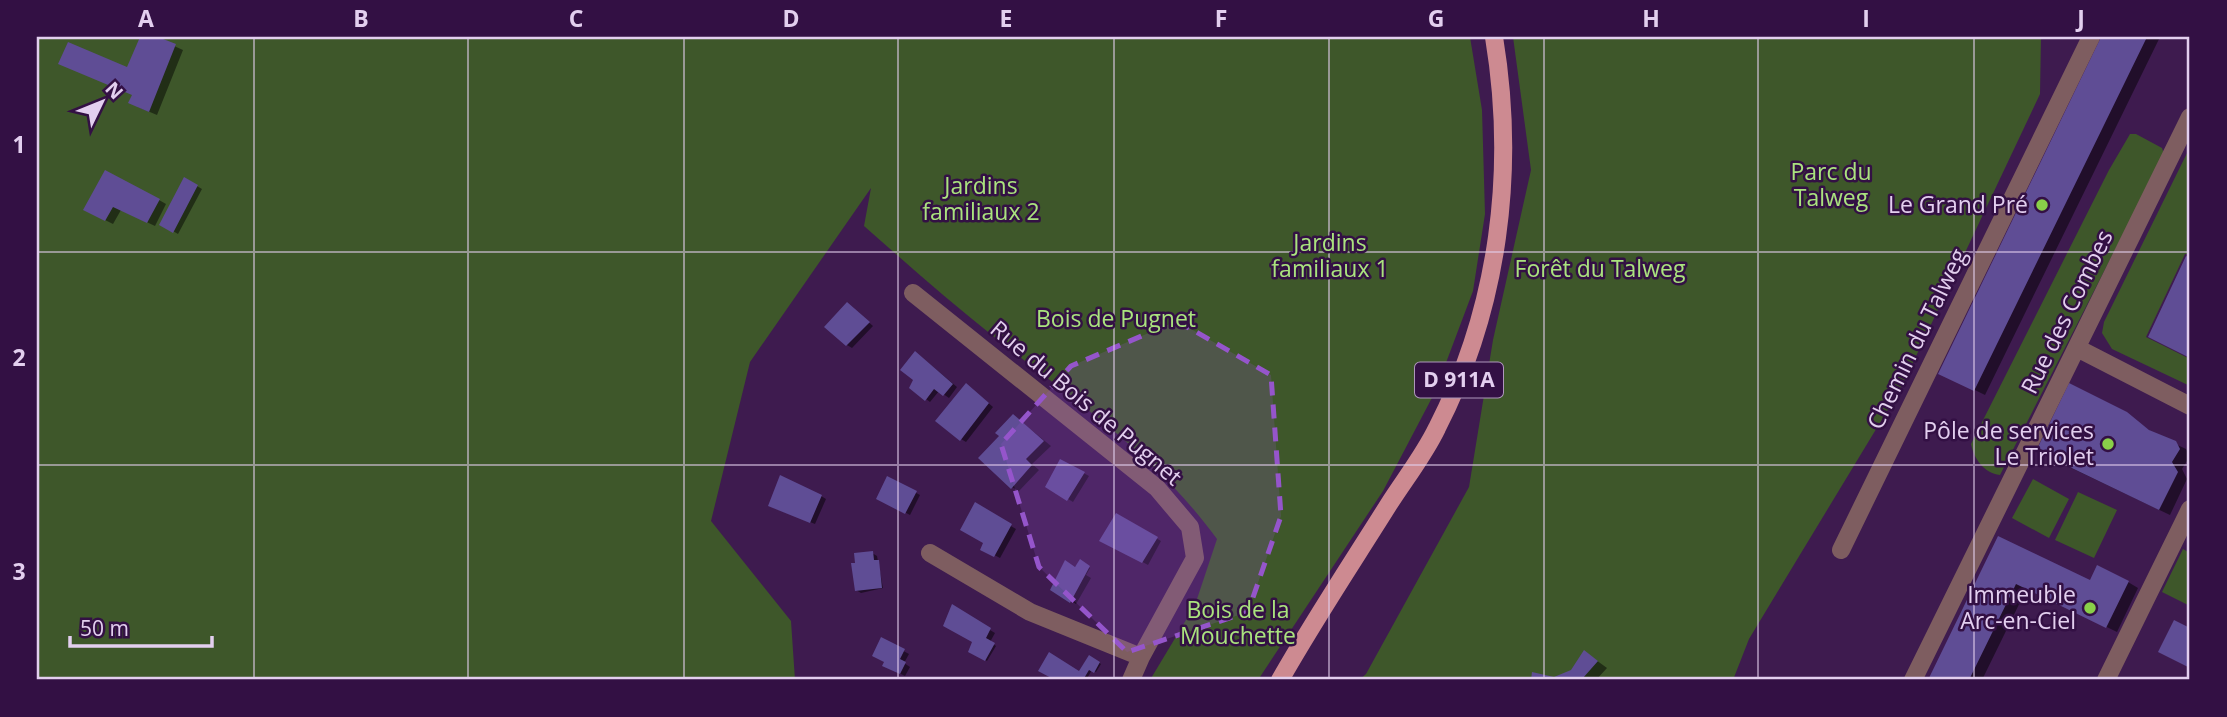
<svg xmlns="http://www.w3.org/2000/svg" width="2227" height="717" font-family="'Open Sans',sans-serif">
  <style>
    .green { fill: #3e572a }
    .shadow { fill: #0007 }
    .building { fill: #5f4d95 }
    .lines { fill: none; stroke-linecap: round; stroke-linejoin: round }
    .minor { stroke: #7e5d60; stroke-width: 18 }
    .major { stroke: #cd8a91; stroke-width: 18 }
    .marked { fill: #9555cb; fill-opacity: 0.2; stroke: #9555cb; stroke-width: 5; stroke-dasharray: 14 9; stroke-linejoin: round }
    .grid { fill: none; stroke: #e3cfef; stroke-width: 2; stroke-opacity: 0.55 }
    .poi-dot { fill: #89cf49; stroke: #331044; stroke-width: 2.5 }
    .labels { text-anchor: middle; stroke-width: 5; stroke-linejoin: round; paint-order: stroke }
    .shield { fill: #331044; stroke: #ae96bc; stroke-width: 2 }
    .shield-label { font-size: 21px; font-weight: bold; fill: #e3cfef }
    .park-label { font-size: 23px; fill: #aae37e; stroke: #331044 }
    .poi-label { font-size: 23px; fill: #e3cfef; stroke: #331044; text-anchor: end }
    .street-label { font-size: 23px; fill: #e3cfef; stroke: #331044 }
    .neatline { fill: none; stroke: #e3cfef; stroke-width: 2.5 }
    .grid-label { font-size: 23px; text-anchor: middle; font-weight: bold; fill: #e3cfef }
  </style>
  <rect width="100%" height="100%" fill="#3e1b4f"/>
  <!-- green -->
  <path class="green" d="M37,37H1470L1482,110L1485,214L1473,291L1435,392L1383,491L1258,680H1150L1195,605L1217,539C1154,453 1075,401 993,336C949,301 906,263 864,226L871,188L750,362L711,521L791,621L795,680H37Z
    M1513,37H2041L2040,94L1901,388L1749,639L1733,680H1359L1366,674L1469,487L1493,340L1531,170Z
    M2130,134H2136L2162,148L2164,154L2000,475C1984,473 1974,459 1971,444L2109,170Z
    M2190,147V254H2185L2146,337L2190,359V386L2112,349L2102,333L2104,322Z
    M2033,479L2069,499L2049,538L2012,518Z
    M2078,492L2117,510L2094,558L2055,540Z
    M2183,549L2190,553V606L2162,592Z"/>
  <!-- shadow -->
  <path class="shadow" d="M142,37H154L183,50L157,115L138,107L128,69Z
    M2103,37H2160L1985,395L1940,373Z
    M185,179L202,189L178,234L161,224Z
    M159,200L166,204L155,226L121,210L113,224L85,210Z
    M848,304L873,326L852,348L847,345Z
    M920,356L957,387L949,398L939,391L930,402L926,399Z
    M971,388L993,407L966,442L961,439Z
    M2126,413L2154,434L2186,449L2190,456L2182,469L2187,479L2170,515L2065,465Z
    M1014,416L1051,446L1032,464L1039,470L1019,491L1012,487L1002,436Z
    M1061,461L1089,476L1073,502L1047,486Z
    M888,478L920,495L910,515L878,498Z
    M821,496L826,499L815,524L774,508Z
    M975,505L1016,529L1000,558L983,549L985,542Z
    M1116,515L1161,541L1148,565L1102,540Z
    M1999,538L2090,582H2128L2138,588L2117,632L2027,588L1982,680H1930Z
    M872,553L877,556L883,588L861,593L856,590Z
    M1080,562L1090,568L1086,575L1091,578L1076,604L1052,589Z
    M968,617L995,633L990,642L996,646L987,661L970,651L975,642Z
    M881,639L909,654L904,663L910,667L905,676L889,668Z
    M1585,652L1607,668L1596,680H1533V674L1554,679L1572,671Z
    M1089,657L1101,664L1096,672L1092,670L1086,680H1058L1040,670L1080,673Z"/>
  <!-- building -->
  <path class="building" d="M140,37H158L176,44L149,112L128,103L132,95L58,64L68,42L127,67Z
    M2101,37H2147L1974,391L1938,374Z
    M105,170L160,199L147,223L113,207L105,221L83,210Z
    M184,177L198,185L173,233L159,225Z
    M2186,256L2190,258V358L2148,337Z
    M847,302L870,322L846,346L824,327Z
    M915,351L953,384L943,396L934,389L925,401L909,388L913,380L900,370Z
    M966,383L989,403L960,441L935,421Z
    M2069,383L2127,412L2149,430L2176,441L2180,449L2172,462L2178,472L2159,510L2053,459L2038,447Z
    M1013,414L1044,441L1026,459L1032,465L1011,489L978,458L999,436L995,433Z
    M1060,459L1085,472L1067,501L1045,487Z
    M780,475L822,495L810,523L768,506Z
    M887,476L917,491L905,514L876,499Z
    M975,502L1012,524L994,557L980,550L983,543L960,530Z
    M1116,513L1158,537L1142,563L1099,541Z
    M1998,536L2090,580L2097,565L2129,581L2106,628L2016,584L1969,680H1928Z
    M873,551L874,560H879L882,588L855,591L851,563H855L854,553Z
    M1080,559L1090,566L1070,603L1050,590L1065,560L1075,567Z
    M952,604L991,628L986,638L995,643L985,661L968,652L972,642L943,626Z
    M2174,620L2190,628V668L2158,652Z
    M881,637L905,649L900,659L906,662L900,674L882,666L884,662L872,656Z
    M1584,650L1598,661L1583,678L1585,680H1531L1532,672L1554,677L1571,670Z
    M1049,652L1079,671L1089,655L1100,662L1094,673L1089,670L1083,680H1055L1038,671Z"/>
  <g class="lines">
    <!-- minor -->
    <path class="minor" d="M913,293L1157,488L1190,527L1195,558L1141,657L1131,680
      M2077,348L2190,406
      M1841,550L2091,37
      M930,553L1030,612L1141,657
      M1913,680L2190,117
      M2106,680L2190,509"/>
    <!-- major -->
    <path class="major" d="M1280,680C1314,620 1352,563 1389,504C1405,479 1424,455 1437,428C1499,307 1516,170 1494,37"/>
  </g>
  <!-- marked area -->
  <path class="marked" d="M1177,321L1271,375L1281,516L1248,612L1127,652L1039,567L1001,444L1071,366Z"/>
  <!-- grid -->
  <path class="grid" d="M254,37V680M468,37V680M684,37V680M898,37V680M1114,37V680M1329,37V680M1544,37V680M1758,37V680M1974,37V680M37,252H2190M37,465H2190"/>
  <!-- markers -->
  <g class="poi-dot">
    <circle cx="2042" cy="205" r="7"/>
    <circle cx="2108" cy="444" r="7"/>
    <circle cx="2090" cy="608" r="7"/>
  </g>
  <g class="labels">
    <!-- shield labels -->
    <rect class="shield" x="1415" y="362.5" width="88" height="35" rx="5"/>
    <g class="shield-label">
      <text x="1459" y="387">D 911A</text>
    </g>
    <!-- park labels -->
    <g class="park-label">
      <text x="1831" y="180">Parc du<tspan x="1831" dy="26">Talweg</tspan></text>
      <text x="981" y="194">Jardins<tspan x="981" dy="26">familiaux 2</tspan></text>
      <text x="1330" y="251">Jardins<tspan x="1330" dy="26">familiaux 1</tspan></text>
      <text x="1600" y="277">Forêt du Talweg</text>
      <text x="1116" y="327">Bois de Pugnet</text>
      <text x="1238" y="618">Bois de la<tspan x="1238" dy="26">Mouchette</tspan></text>
    </g>
    <!-- poi labels -->
    <g class="poi-label">
      <text x="2028" y="213">Le Grand Pré</text>
      <text x="2094" y="439">Pôle de services<tspan x="2094" dy="26">Le Triolet</tspan></text>
      <text x="2076" y="603">Immeuble<tspan x="2076" dy="26">Arc-en-Ciel</tspan></text>
    </g>
    <!-- street labels -->
    <g class="street-label">
      <text transform="translate(2067 312) rotate(-64)" y="8">Rue des Combes</text>
      <text transform="translate(1917 339) rotate(-64)" y="8">Chemin du Talweg</text>
      <text transform="translate(1086 403) rotate(40)" y="8">Rue du Bois de Pugnet</text>
    </g>
  </g>
  <!-- border -->
  <rect width="2227" height="717" fill="none" stroke="#331044" stroke-width="77"/>
  <!-- north arrow -->
  <g transform="translate(102 102) rotate(47)" stroke="#331044" stroke-width="5" paint-order="stroke">
  <path d="M0-5L12 26L0 18L-12 26Z" fill="#e3cfef"/>
  <text y="-10" font-size="19" font-weight="bold" text-anchor="middle" fill="#e3cfef">N</text>
  </g>
  <!-- scale -->
  <path d="M70 636v10h142v-10" fill="none" stroke="#e3cfef" stroke-width="3.5"/>
  <text x="80" y="636" font-size="21" fill="#e3cfef" stroke="#331044" stroke-width="5" paint-order="stroke">50 m</text>
  <rect x="38" y="38" width="2150" height="640" class="neatline"/>
  <g class="grid-label">
    <text x="146" y="27">A</text>
    <text x="361" y="27">B</text>
    <text x="576" y="27">C</text>
    <text x="791" y="27">D</text>
    <text x="1006" y="27">E</text>
    <text x="1221" y="27">F</text>
    <text x="1436" y="27">G</text>
    <text x="1651" y="27">H</text>
    <text x="1866" y="27">I</text>
    <text x="2081" y="27">J</text>
    <text x="19" y="153">1</text>
    <text x="19" y="366">2</text>
    <text x="19" y="580">3</text>
  </g>
</svg>
